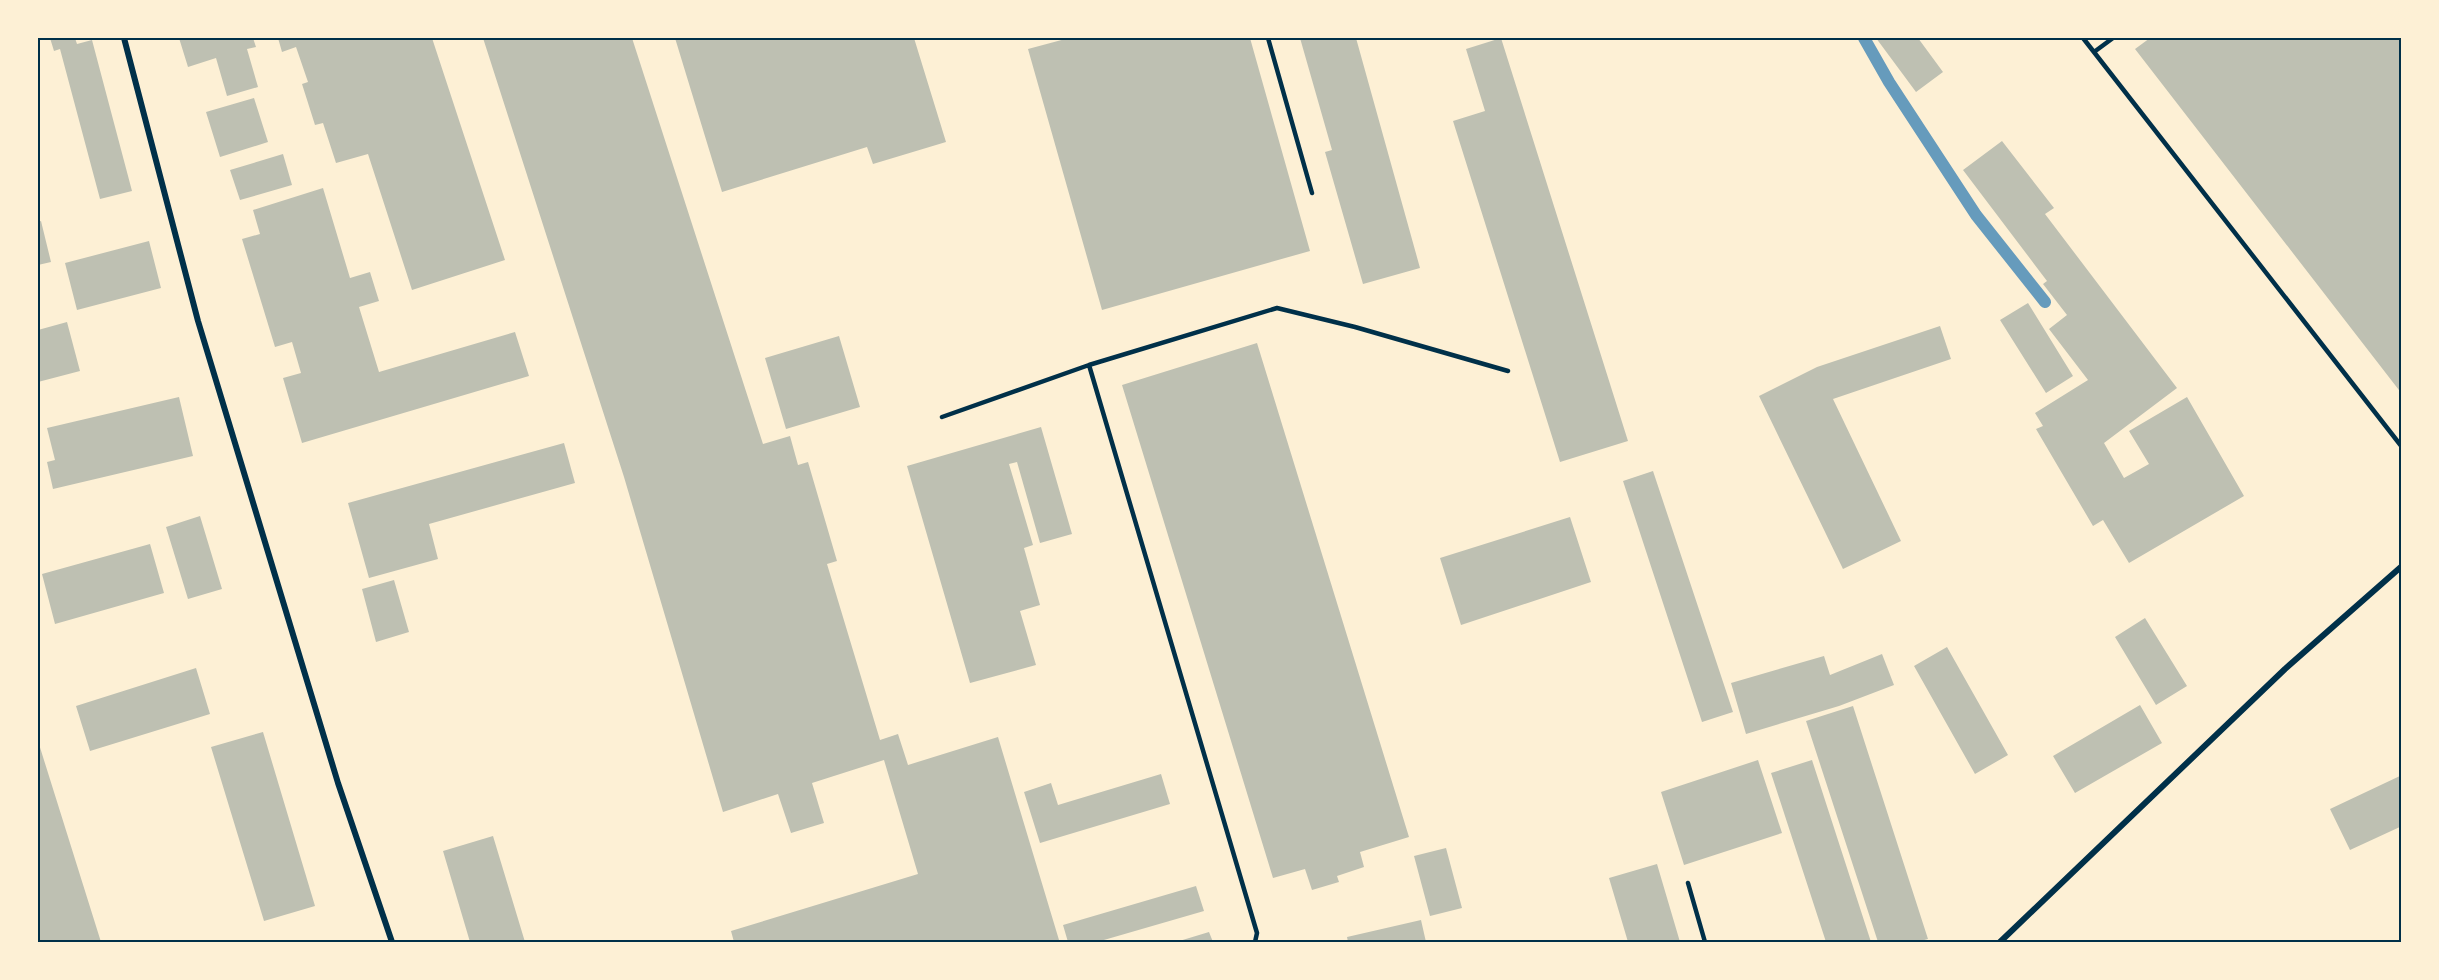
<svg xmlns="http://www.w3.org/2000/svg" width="2439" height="980" font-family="'Golos Text',sans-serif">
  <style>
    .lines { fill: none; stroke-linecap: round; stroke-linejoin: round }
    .stream { stroke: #669bbc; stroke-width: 12 }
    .building { fill: #bec0b2 }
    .service { stroke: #003049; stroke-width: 4.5 }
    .minor { stroke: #003049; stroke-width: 6 }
    .neatline { fill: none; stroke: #003049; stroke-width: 2 }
  </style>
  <rect width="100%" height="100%" fill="#fdf0d5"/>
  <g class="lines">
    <!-- stream -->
    <path class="stream" d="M1864,38L1889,82L1976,215L2045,302"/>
  </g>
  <!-- building -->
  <path class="building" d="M50,38H75L77,44L92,40L132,191L100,199L60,49L54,51Z
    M179,38H253L256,47L247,49L258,87L227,96L216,58L188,67Z
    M278,38H432L505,260L412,290L368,154L336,163L323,123L315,125L302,84L308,82L296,47L282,52Z
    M483,38H632L763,444L790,436L798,465L808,462L837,561L827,564L880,740L898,734L908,765L998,737L1059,940L1049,942H734L731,931L918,874L884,760L812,783L824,823L791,833L778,794L723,812L624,477Z
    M675,38H914L946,142L873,164L867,147L722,192Z
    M1069,38H1250L1310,251L1102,310L1028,49Z
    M1300,38H1356L1420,268L1363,284L1325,152L1332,150Z
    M1501,38L1628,441L1560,462L1453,121L1485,111L1466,49Z
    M1876,38H1918L1943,72L1916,92Z
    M2150,38H2399L2402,41V394L2135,49Z
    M254,98L268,142L220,157L206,112Z
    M2002,141L2054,208L2045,214L2177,388L2104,443L2124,478L2149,464L2129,431L2187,397L2244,496L2129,563L2103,520L2093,526L2036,429L2043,426L2035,413L2088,380L2049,329L2067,315L2043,284L2047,281L1963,170Z
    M283,154L292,185L240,200L230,170Z
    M323,188L350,278L370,272L379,301L359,307L379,372L515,332L529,376L302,443L283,378L301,373L292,342L275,347L242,239L260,234L253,210Z
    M41,221L51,262L38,265V222Z
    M149,241L161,288L77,310L65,263Z
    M2028,303L2073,376L2046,393L2000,320Z
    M67,322L80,371L38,382V330Z
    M1940,326L1951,359L1833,399L1901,541L1843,569L1759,396L1817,367Z
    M839,336L860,407L786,429L765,358Z
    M1257,343L1409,837L1360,852L1364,867L1337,876L1339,882L1312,890L1305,869L1273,878L1122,385Z
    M179,397L193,456L53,489L47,462L55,460L47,428Z
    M1041,427L1072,534L1040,543L1017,462L1009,464L1033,545L1024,548L1040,605L1020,611L1036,665L970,683L907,466Z
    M564,443L575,483L429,524L438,559L369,578L348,503Z
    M1653,471L1733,712L1702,722L1623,481Z
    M200,516L222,589L188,599L166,527Z
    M1570,517L1591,582L1461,625L1440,558Z
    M150,544L164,593L55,624L42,574Z
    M394,580L409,632L376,642L362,589Z
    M2145,618L2187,686L2156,705L2115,637Z
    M1947,647L2008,755L1975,774L1914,666Z
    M1882,654L1894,685L1839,706L1746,734L1731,683L1824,656L1830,675Z
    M196,668L210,714L90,751L76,706Z
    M2140,705L2162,743L2075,793L2053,756Z
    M1853,706L1928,939L1917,942H1878L1806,721Z
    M263,732L315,906L264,921L211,747Z
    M38,741L101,942H38Z
    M1758,760L1782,833L1684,865L1661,792Z
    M1812,760L1871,942H1826L1771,773Z
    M1161,774L1170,804L1040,843L1024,792L1051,783L1058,805Z
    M2402,775V826L2350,850L2330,809Z
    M493,836L525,942H470L443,851Z
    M1446,848L1462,908L1430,916L1414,856Z
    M1657,864L1680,942H1628L1609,878Z
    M1196,886L1204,911L1097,942H1068L1063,925Z
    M1421,920L1426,942H1348L1347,937Z
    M1209,932L1213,942H1176Z"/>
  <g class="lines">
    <!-- service -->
    <path class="service" d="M1268,38L1312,193
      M2083,38L2402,447
      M2094,52L2113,38
      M1089,365L1257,933L1255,942
      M942,417L1089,365L1277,308L1355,327L1508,371
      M1688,883L1705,942"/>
    <!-- minor -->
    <path class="minor" d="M124,38L198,321L338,783L392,942
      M2000,942L2285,669L2402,566"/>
  </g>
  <!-- border -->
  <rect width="2439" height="980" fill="none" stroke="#fdf0d5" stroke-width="78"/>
  <rect x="39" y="39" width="2361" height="902" class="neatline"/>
</svg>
